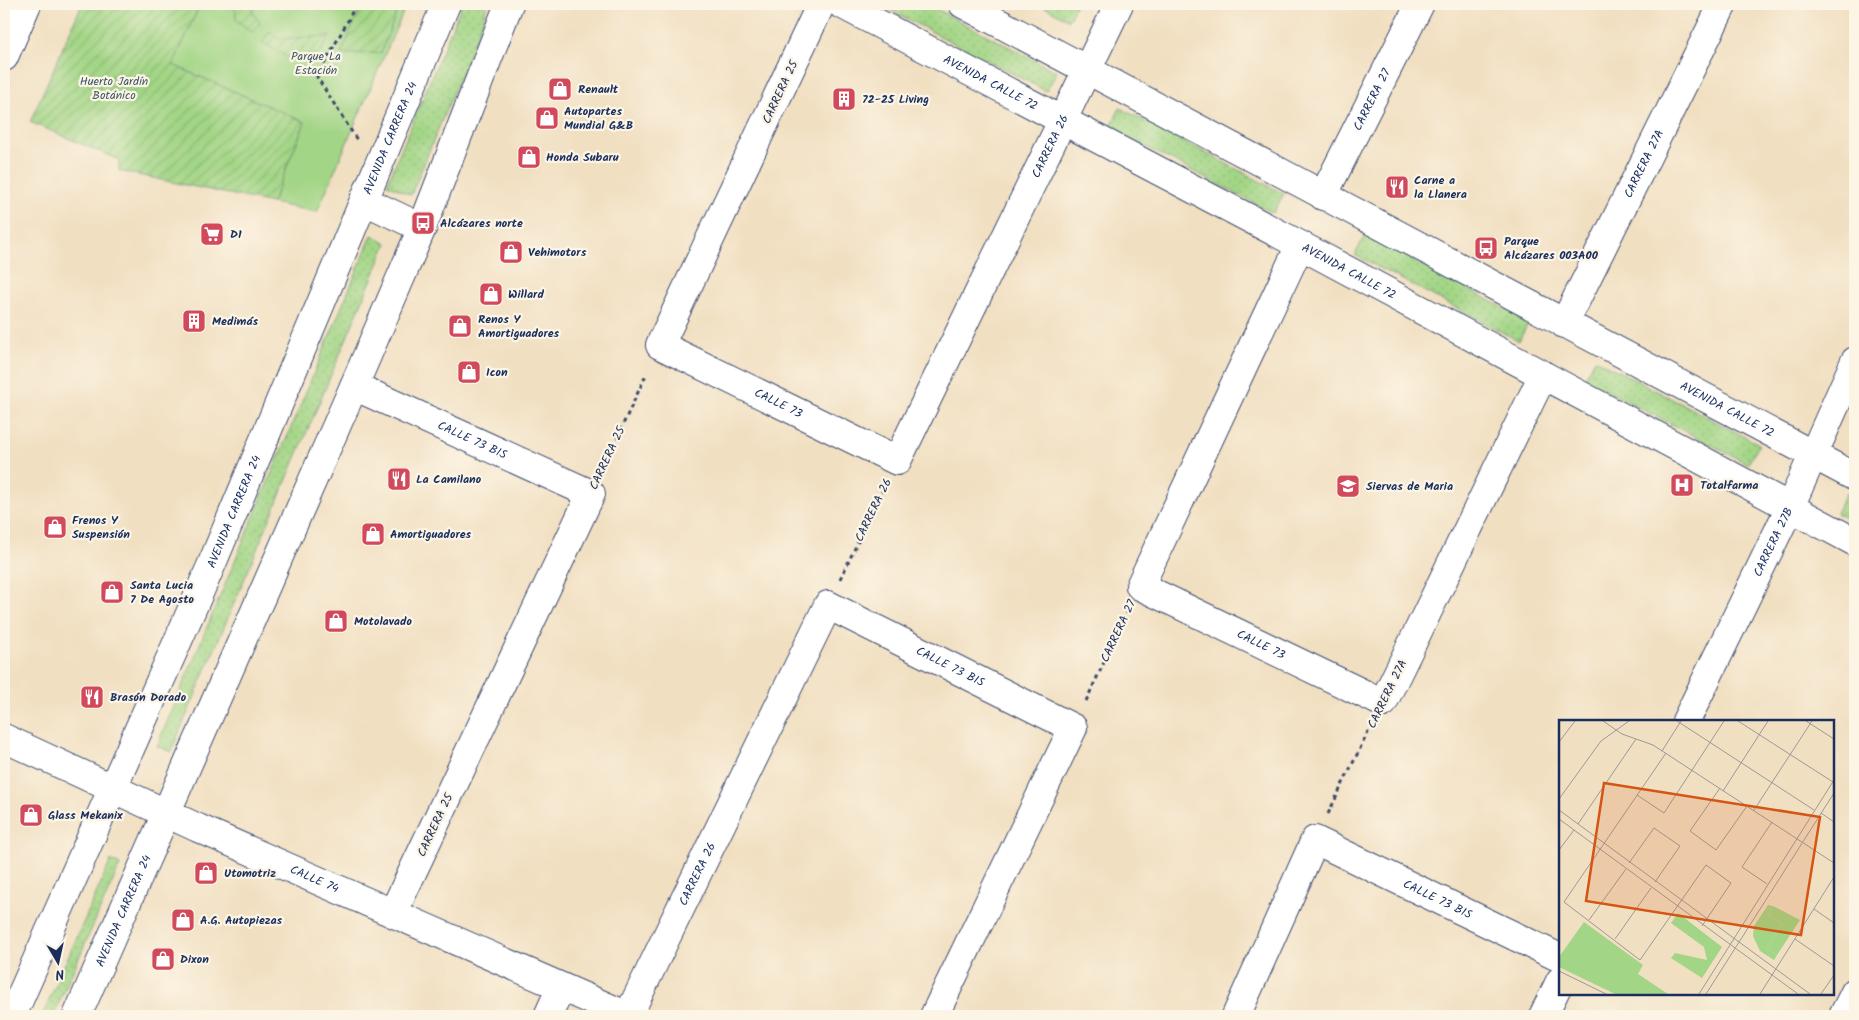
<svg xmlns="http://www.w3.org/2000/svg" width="1859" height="1020" font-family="Kalam,sans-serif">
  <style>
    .grass { fill: url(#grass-dots); stroke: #5e8272 }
    .park { fill: #a2d585; stroke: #5e8272 }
    .garden { fill: url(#garden-furrows); stroke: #5e8272 }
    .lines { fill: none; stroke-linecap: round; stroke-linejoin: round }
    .street-casing { stroke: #3b496d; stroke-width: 30 }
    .secondary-casing { stroke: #3b496d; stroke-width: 30 }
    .path { stroke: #3b496d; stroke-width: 3; stroke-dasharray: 4 4; stroke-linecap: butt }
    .street { stroke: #fff; stroke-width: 28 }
    .secondary { stroke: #fff; stroke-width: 28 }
    .labels { text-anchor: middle; stroke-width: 4.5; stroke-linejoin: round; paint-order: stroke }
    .park-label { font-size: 12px; fill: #3d5868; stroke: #fcf5e5 }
    .street-label { font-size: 12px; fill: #1b2f5e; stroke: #fcf5e5 }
    .poi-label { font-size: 12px; font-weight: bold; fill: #1b2f5e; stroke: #fcf5e5; text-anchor: start }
    .inset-road { fill: none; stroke: #9b9999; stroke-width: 1 }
    .view { fill: #d45514; fill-opacity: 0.15; stroke: #d45514; stroke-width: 2.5 }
    .inset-edge { fill: none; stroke: #1b2f5e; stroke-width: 2.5 }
  </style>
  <defs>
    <pattern id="grass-dots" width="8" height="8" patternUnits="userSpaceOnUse" patternTransform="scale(1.25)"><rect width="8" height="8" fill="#a2d585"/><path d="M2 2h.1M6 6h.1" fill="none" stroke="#8bb775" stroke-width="1.8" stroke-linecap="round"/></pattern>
    <pattern id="garden-furrows" width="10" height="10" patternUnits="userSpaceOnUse" patternTransform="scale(1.25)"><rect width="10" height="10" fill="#a2d585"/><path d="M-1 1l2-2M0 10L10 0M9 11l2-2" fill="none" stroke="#8bb775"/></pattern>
  </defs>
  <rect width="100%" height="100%" fill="#fcf5e5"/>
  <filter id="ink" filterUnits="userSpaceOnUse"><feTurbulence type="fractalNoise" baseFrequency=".02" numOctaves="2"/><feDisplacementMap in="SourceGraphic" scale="10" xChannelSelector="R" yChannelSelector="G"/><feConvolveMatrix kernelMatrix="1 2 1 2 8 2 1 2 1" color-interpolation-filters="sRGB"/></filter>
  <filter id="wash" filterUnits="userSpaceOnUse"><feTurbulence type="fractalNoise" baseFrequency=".0096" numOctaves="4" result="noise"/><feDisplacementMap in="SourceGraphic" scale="20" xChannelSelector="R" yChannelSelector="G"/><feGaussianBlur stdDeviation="1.12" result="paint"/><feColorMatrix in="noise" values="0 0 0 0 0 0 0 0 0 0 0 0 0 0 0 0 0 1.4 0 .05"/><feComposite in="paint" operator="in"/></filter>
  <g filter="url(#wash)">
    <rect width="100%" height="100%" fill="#f1dfc1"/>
    <!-- grass -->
    <path class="grass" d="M462,4H487L483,21L411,195L387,184Z
      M883,4H927L1057,72L1046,91L882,6Z
      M1039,4H1076L1069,20Z
      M1120,108L1284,194L1273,213L1110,128Z
      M372,235L387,243L171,752L157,746Z
      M1365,235L1529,321L1519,341L1355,255Z
      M1595,359L1759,444L1748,464L1584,379Z
      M1846,493L1855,498V523L1836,513Z
      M111,860L120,865L53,1016H42Z"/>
    <!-- park -->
    <path class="park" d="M200,4H404V10L317,212L272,203L305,122L172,65Z"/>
    <!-- garden -->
    <path class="garden" d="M82,4H200L173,65L305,122L272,203L119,171V160L30,122Z
      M235,4H253V13L260,23L252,32L236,20Z
      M362,4H377L396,14L381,53L341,54Z
      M270,31L278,39L330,36L319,54L287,57L262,42Z"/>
  </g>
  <g filter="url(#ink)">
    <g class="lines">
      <!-- street casing -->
      <g class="street-casing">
        <g id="street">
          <path id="s1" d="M821,4L660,345L897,461L1119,4"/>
          <path d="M4,57L27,4"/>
          <path id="s2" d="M1323,196L1420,4"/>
          <path id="s3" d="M1300,245L1140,586L1383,703L1543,375"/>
          <path id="s4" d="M1564,324L1723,4"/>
          <path id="s5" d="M354,386L591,494L393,913"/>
          <path id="s6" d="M1686,721L1790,507L1855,361"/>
          <path d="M548,1016L561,987"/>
          <path id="s7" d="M628,1016L828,605L1073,728L934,1016"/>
          <path id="s8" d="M1236,1016L1315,840L1560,958"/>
          <path d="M1543,1016L1560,981"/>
          <path d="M1843,1016L1855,992"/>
        </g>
      </g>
      <!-- secondary casing -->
      <g class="secondary-casing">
        <g id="secondary">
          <path id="s9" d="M841,4L1300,245L1855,542"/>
          <path id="s10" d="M963,4L1855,477"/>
          <path d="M365,201L422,228"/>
          <path id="s11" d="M4,738L198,828L628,1016"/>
          <path id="s12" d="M12,1016L211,566L446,4"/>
          <path id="s13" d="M77,1016L354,386L422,228L509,4"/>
        </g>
      </g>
      <!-- path -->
      <path class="path" d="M355,4L350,17L317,77L357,140
        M603,467L647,373
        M840,579L884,488
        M1086,701L1127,613
        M1328,814L1369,730"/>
      <!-- street -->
      <use href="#street" class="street"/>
      <!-- secondary -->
      <use href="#secondary" class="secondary"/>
    </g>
  </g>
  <!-- icons -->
  <defs>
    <g id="shop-square" transform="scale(1.25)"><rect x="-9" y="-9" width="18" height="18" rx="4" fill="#d1495b" stroke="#fcf5e5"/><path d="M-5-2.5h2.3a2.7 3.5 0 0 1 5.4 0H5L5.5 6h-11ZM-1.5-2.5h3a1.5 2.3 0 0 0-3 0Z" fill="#fff"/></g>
    <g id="building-square" transform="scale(1.25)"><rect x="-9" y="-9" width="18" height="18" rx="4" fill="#d1495b" stroke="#fcf5e5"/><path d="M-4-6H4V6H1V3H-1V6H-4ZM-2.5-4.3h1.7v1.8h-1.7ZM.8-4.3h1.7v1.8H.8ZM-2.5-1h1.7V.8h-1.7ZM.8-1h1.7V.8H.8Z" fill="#fff"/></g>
    <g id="restaurant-square" transform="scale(1.25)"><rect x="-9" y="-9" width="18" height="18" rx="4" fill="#d1495b" stroke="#fcf5e5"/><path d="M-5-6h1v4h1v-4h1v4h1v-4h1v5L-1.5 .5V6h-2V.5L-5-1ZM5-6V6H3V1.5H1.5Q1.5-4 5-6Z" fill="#fff"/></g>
    <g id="bus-square" transform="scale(1.25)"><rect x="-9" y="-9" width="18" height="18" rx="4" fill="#d1495b" stroke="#fcf5e5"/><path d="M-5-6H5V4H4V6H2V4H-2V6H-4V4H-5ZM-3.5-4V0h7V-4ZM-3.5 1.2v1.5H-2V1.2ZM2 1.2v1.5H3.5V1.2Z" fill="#fff"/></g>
    <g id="supermarket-square" transform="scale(1.25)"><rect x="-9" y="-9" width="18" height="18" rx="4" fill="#d1495b" stroke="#fcf5e5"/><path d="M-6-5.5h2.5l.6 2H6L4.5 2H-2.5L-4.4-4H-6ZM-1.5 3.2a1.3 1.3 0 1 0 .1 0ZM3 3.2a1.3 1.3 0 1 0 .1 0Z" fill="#fff"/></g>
    <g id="hospital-square" transform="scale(1.25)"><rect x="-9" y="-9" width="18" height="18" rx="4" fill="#d1495b" stroke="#fcf5e5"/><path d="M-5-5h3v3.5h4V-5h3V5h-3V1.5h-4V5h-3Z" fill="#fff"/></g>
    <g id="school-square" transform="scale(1.25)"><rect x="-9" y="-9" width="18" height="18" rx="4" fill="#d1495b" stroke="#fcf5e5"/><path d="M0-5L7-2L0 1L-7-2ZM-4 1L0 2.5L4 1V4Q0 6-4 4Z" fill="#fff"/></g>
  </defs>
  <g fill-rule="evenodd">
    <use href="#shop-square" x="560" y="89"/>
    <use href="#building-square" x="844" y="99"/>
    <use href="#shop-square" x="547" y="118"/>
    <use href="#shop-square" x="529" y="157"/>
    <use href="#restaurant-square" x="1397" y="187"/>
    <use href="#bus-square" x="423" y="223"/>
    <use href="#supermarket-square" x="212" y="234"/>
    <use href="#bus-square" x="1486" y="248"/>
    <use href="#shop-square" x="511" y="252"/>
    <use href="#shop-square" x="491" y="294"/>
    <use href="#building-square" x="194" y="321"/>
    <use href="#shop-square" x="460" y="326"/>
    <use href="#shop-square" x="469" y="372"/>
    <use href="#restaurant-square" x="399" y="479"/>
    <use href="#hospital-square" x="1682" y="485"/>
    <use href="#school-square" x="1348" y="486"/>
    <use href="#shop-square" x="55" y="527"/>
    <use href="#shop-square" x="373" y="534"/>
    <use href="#shop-square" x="112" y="592"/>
    <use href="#shop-square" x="336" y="621"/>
    <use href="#restaurant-square" x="92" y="697"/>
    <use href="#shop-square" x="31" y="815"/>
    <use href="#shop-square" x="206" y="873"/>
    <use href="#shop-square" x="183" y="920"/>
    <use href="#shop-square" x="163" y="959"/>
  </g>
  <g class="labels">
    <!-- park labels -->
    <g class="park-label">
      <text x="316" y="60">Parque La<tspan x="316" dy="14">Estación</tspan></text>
      <text x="114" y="85">Huerto Jardín<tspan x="114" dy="14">Botánico</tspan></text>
    </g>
    <!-- street labels -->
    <g class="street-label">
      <text dy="4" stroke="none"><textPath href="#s9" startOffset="169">AVENIDA CALLE 72</textPath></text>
      <text transform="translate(780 92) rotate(-65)" y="4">CARRERA 25</text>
      <text dy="4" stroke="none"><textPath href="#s2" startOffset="108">CARRERA 27</textPath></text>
      <text dy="4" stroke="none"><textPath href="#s12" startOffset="956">AVENIDA CARRERA 24</textPath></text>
      <text dy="4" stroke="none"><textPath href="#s1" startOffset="991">CARRERA 26</textPath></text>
      <text dy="4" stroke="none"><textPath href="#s4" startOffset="179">CARRERA 27A</textPath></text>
      <text dy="4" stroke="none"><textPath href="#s9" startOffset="574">AVENIDA CALLE 72</textPath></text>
      <text dy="4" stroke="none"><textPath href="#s1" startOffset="509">CALLE 73</textPath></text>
      <text dy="4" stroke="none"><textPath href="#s10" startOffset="865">AVENIDA CALLE 72</textPath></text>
      <text dy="4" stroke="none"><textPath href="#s5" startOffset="130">CALLE 73 BIS</textPath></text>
      <text transform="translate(607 458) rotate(-65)" y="4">CARRERA 25</text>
      <text transform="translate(873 510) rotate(-64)" y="4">CARRERA 26</text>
      <text dy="4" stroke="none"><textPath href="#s12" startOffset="551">AVENIDA CARRERA 24</textPath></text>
      <text dy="4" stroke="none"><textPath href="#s6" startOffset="199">CARRERA 27B</textPath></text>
      <text transform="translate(1118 631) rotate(-65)" y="4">CARRERA 27</text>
      <text dy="4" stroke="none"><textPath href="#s3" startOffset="511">CALLE 73</textPath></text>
      <text dy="4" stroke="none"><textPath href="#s7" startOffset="594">CALLE 73 BIS</textPath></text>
      <text transform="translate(1387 694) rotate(-64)" y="4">CARRERA 27A</text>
      <text transform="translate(435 825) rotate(-65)" y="4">CARRERA 25</text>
      <text dy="4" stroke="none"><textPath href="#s7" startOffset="158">CARRERA 26</textPath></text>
      <text dy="4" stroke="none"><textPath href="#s11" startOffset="341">CALLE 74</textPath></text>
      <text dy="4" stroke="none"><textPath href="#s8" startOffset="329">CALLE 73 BIS</textPath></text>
      <text dy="4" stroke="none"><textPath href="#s13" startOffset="115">AVENIDA CARRERA 24</textPath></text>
    </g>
    <!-- poi labels -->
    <g class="poi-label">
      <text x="578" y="93">Renault</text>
      <text x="862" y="103">72-25 Living</text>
      <text x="564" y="115">Autopartes<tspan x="564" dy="14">Mundial G&amp;B</tspan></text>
      <text x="546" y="161">Honda Subaru</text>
      <text x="1414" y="184">Carne a<tspan x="1414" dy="14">la Llanera</tspan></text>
      <text x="440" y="227">Alcázares norte</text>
      <text x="230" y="238">D1</text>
      <text x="1504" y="245">Parque<tspan x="1504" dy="14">Alcázares 003A00</tspan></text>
      <text x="528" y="256">Vehimotors</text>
      <text x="508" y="298">Willard</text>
      <text x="478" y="323">Renos Y<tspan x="478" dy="14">Amortiguadores</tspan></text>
      <text x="212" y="325">Medimás</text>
      <text x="486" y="376">Icon</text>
      <text x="416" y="483">La Camilano</text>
      <text x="1700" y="489">Totalfarma</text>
      <text x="1366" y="490">Siervas de Maria</text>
      <text x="72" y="524">Frenos Y<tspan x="72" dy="14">Suspensión</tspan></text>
      <text x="390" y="538">Amortiguadores</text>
      <text x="130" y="589">Santa Lucia<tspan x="130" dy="14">7 De Agosto</tspan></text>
      <text x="354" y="625">Motolavado</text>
      <text x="110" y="701">Brasón Dorado</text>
      <text x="48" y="819">Glass Mekanix</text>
      <text x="224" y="877">Utomotriz</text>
      <text x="200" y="924">A.G. Autopiezas</text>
      <text x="180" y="963">Dixon</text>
    </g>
  </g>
  <!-- overview -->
  <g transform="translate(1559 720)">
    <rect width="275" height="275" fill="#f1dfc1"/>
    <path d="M119,193L163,227L143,258L112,238L116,233L148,240L145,227L112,203Z" fill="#a2d585"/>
    <path d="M209,185L214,186L209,195L223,204L207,228L218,235L215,240L201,231L194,216L195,206ZM25,202L84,245L79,254L109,274H56L0,247V237Z" fill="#a2d585"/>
    <path d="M214,186L241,200L218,235L207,228L223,204L209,195Z" fill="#a2d585"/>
    <path class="inset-road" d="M44,1L63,14L94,25L275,143M118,1L255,90M179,1L274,62M247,1L275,19M0,22L16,1M103,31L122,1M107,33L5,182L81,240L147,145L172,163L143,206M161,68L131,111L157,130L188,86M164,71L209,1M78,75L105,93L165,1M0,79L42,21L70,1M0,90L251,274M195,90L253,1M262,93L275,102M0,99L239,274M19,104L77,19M0,130L15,110M70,143L95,108L121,126L96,162M208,164L183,147L213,102M255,189L275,203M30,200L67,149M56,219L92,168M236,219L275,246M0,251L47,274M140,274L275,60M147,274L275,73M201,274L275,157M262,274L275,255"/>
    <path class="view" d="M45,63L261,97L242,215L27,181Z"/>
    <rect width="275" height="275" class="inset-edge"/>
  </g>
  <!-- margin -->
  <rect width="1859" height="1020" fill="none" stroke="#fcf5e5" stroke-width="20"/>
  <!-- north arrow -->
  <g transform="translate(58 962) rotate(171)" stroke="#fcf5e5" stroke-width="4" paint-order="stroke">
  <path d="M0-4L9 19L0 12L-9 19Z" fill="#1b2f5e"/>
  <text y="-8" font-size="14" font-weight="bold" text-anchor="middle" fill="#1b2f5e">N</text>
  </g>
</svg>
